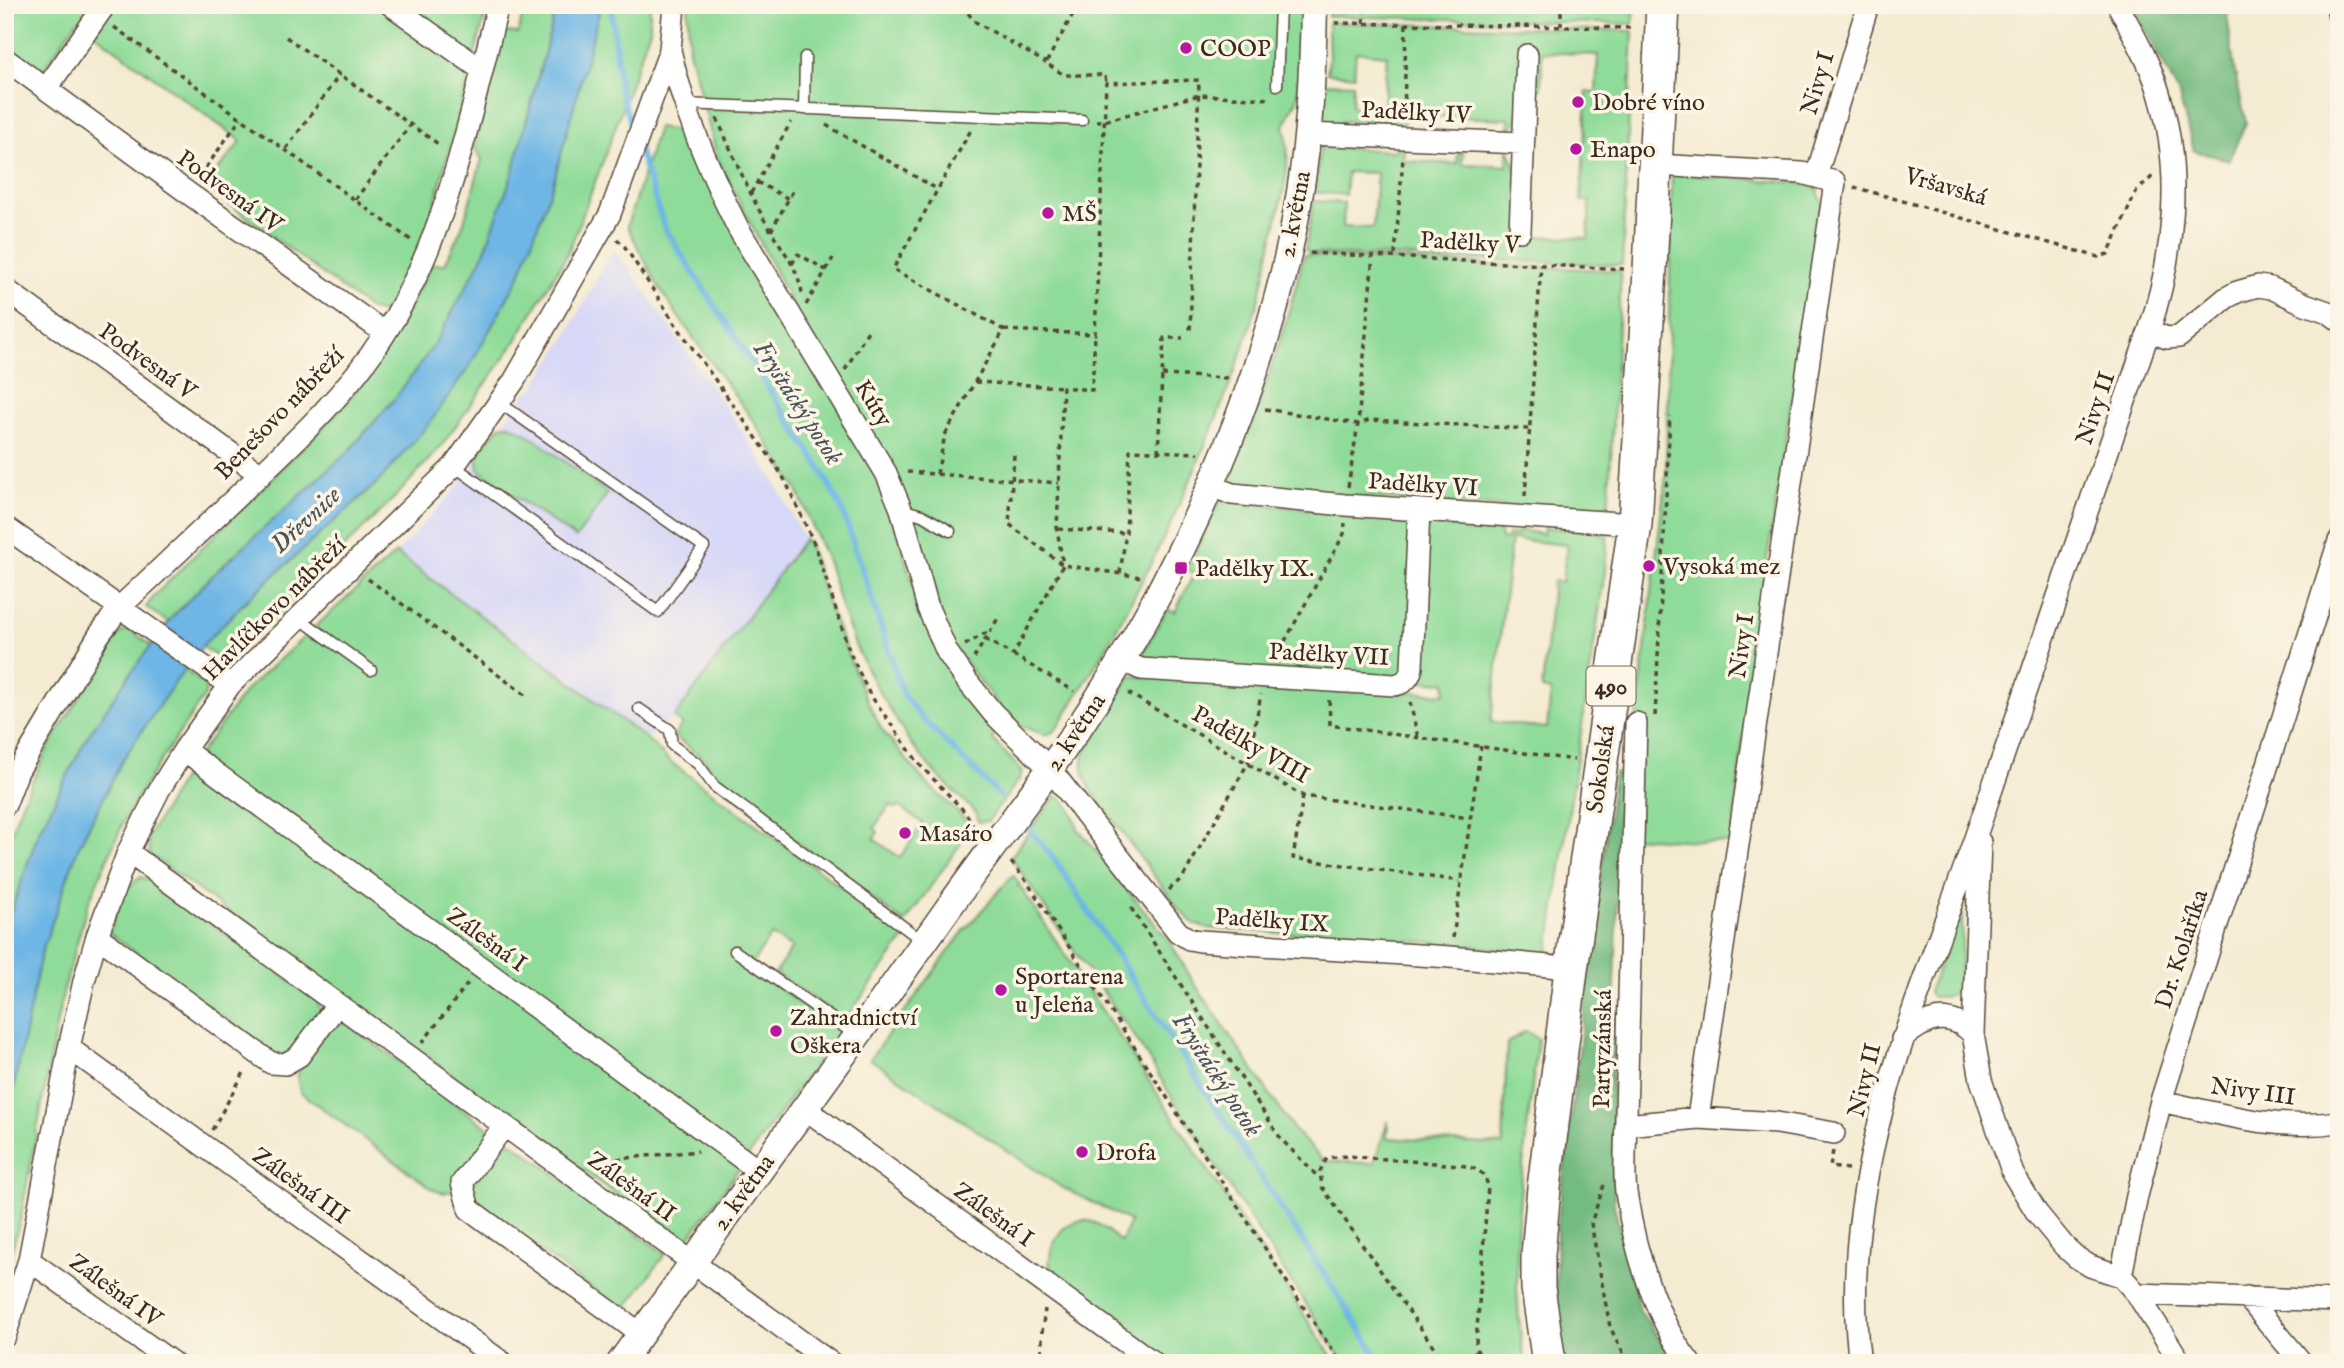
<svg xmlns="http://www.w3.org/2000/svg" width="2344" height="1368" font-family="'IM FELL English',serif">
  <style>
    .built { fill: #d7d7f8 }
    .green { fill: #8fdb99; stroke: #65825c; stroke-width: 2; fill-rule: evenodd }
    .forest { fill: #73bb81; stroke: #577250; stroke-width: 2 }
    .water { fill: #6db6e5; stroke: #547082; stroke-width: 2 }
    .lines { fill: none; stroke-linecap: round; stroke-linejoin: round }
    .stream { stroke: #6db6e5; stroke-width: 6 }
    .service-casing { stroke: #574739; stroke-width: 13 }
    .minor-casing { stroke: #574739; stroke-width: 24 }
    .tertiary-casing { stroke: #574739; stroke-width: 29 }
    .primary-casing { stroke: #574739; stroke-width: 36 }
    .path { stroke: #574739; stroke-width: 3.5; stroke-dasharray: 5 5; stroke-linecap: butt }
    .service { stroke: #fff; stroke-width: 10 }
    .minor { stroke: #fff; stroke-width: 21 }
    .tertiary { stroke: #fff; stroke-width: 26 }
    .primary { stroke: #fff; stroke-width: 33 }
    .poi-dot { fill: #b5179e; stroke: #fcf5e5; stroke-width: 2.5 }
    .labels { text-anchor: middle; stroke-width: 7; stroke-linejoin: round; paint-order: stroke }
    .shield { fill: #fcf5e5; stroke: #75675a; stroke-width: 2 }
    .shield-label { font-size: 23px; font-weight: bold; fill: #3b2a1e }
    .poi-label { font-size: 24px; fill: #3b2a1e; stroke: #fcf5e5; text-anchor: start }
    .street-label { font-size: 24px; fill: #3b2a1e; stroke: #fcf5e5 }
    .water-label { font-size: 26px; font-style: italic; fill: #4a545a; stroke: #fcf5e5 }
  </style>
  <rect width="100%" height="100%" fill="#fcf5e5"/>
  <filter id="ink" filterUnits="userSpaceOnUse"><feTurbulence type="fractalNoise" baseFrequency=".0143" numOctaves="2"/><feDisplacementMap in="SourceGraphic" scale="14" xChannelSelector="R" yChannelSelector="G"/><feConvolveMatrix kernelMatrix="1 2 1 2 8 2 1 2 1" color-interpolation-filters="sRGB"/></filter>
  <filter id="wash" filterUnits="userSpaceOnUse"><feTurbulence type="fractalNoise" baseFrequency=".00686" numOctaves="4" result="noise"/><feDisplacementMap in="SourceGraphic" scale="28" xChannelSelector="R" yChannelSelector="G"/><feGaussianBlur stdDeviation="1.57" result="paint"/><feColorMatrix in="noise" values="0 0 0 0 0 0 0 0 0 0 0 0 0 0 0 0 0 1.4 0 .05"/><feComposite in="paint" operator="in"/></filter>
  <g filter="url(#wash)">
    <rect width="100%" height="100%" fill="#f4ebd2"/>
    <!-- built -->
    <path class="built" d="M612,250L627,265L755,450L774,481L804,539L674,718L647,739L397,553L456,488L525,394L533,389L566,337Z"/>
    <!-- green -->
    <path class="green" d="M15,5H488L426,236L386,313L371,310L205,186L241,141L77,21L42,71L5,45V18Z
      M525,5H650V29L608,148L568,253L512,347L442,445L398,494L227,664L146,607L156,594L342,408L386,350L432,264H445L463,225L482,159L474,147L501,32L518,33Z
      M688,5H1304L1298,97L1284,126C1294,162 1280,205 1272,241C1267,263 1263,286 1256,308C1243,353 1226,396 1208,438C1166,541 1115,638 1055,731L1046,735L1012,723L950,642L919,551L718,160L689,50Z
      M1328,5H1634L1633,24L1328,16Z
      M1328,22L1633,31L1622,265L1309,253L1305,249L1314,201L1344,203L1343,227L1373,228L1377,173L1347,172L1345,195L1315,192L1321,142L1334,141L1341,148L1394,151L1403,144L1404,161L1457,164L1458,152H1463L1462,164L1507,166L1508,149L1530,200L1535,198L1533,236L1588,238L1590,201H1581L1587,92H1596L1598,55L1542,52L1541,89L1535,88L1516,123L1509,129V119L1405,115L1403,130H1400L1394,124L1342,121L1336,128L1323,125L1326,83L1353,84L1352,107L1383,109L1387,55L1356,52L1354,76L1327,73L1329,59Z
      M658,127L690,134L872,458L892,513L913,585L995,726L993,740L1022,771L1020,778L988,821L978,822L976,813L936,774L911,744L874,683L856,647L841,607L828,563L797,490L757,426L677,315L656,282L627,226Z
      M1672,173L1799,183L1817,188L1822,203C1790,416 1752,629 1732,843L1631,837L1636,723L1666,475Z
      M1304,255L1621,271L1608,513L1225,488C1258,412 1284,336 1304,255Z
      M510,425L526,433L608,493L576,538L492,481L479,469L477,454L500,426Z
      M1226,501L1437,521L1433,525L1496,530L1500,531L1501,539L1507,540L1508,535L1517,534L1519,530L1543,534L1544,528L1594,530L1602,536L1604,527H1608L1605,570L1548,955L1457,944L1205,928L1194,924L1178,908L1093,793C1085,779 1080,771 1084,754L1130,676L1445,694L1446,683L1150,664L1141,657L1167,609L1175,612L1194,574L1187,570L1219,502ZM1511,539L1567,545L1562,582L1553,581L1542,689L1551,691L1547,728L1491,722Z
      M804,539L809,545L828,605L864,694L882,730L925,782L966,820V827L958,837L961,843L905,923L724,788L705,760L674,736L682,724L674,718ZM890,805L896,808L898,806L923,823L900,858L874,839L878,832L874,828Z
      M396,553L647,739L669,761L907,935L845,1020L775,973L792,948L771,935L750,967L839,1032L684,1244L150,855L148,837L186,772L246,690Z
      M130,630L204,684L206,687L205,695L145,784L122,825L87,906L61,1001L21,1216L5,1277V849L22,803L49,746L117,637L122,632Z
      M1055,796C1070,801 1073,815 1078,829L1170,942L1194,983L1295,1131L1324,1161L1374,1163L1388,1121L1387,1138L1503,1145L1507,1043L1526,1031L1538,1039C1526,1143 1505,1259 1525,1363H1344L1188,1123L1135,1037L1063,935L1011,857Z
      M1013,875L1020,885L1018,886L1021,888L1336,1363H1163L1053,1279C1042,1255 1059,1216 1089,1221C1101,1223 1111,1235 1121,1242L1130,1221L1061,1187L870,1059L963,932Z
      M141,877L159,884L317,1001L321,1011L286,1057L279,1058L109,933L124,890Z
      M1961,908C1963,923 1963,980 1954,991C1949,998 1941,997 1933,997L1929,992Z
      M339,1023L348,1024L488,1128L490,1139L452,1191L443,1193L434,1190L300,1092C299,1086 297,1081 298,1075C300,1060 325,1027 339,1023Z
      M504,1142L513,1143L665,1254L623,1312L474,1202L470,1186Z"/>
    <!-- forest -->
    <path class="forest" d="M2132,5H2240L2227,15L2235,73L2246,123L2229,160L2194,151L2178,92Z
      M1614,773H1622L1612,1074L1614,1205L1640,1311L1676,1363H1564L1555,1324L1557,1227Z"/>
    <!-- water -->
    <path class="water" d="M557,5H601L553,184L520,275L471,364L429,424L379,481L248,599L206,642L171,688L123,759L78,848L41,954L5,1131V929L39,831L87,737L137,664L174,615L219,569L349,451L396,397L436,342L482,258L513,172Z"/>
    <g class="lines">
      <!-- stream -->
      <path class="stream" d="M611,5L620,91L634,133
        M639,150L665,229L819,466L842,509L903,694L919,715L1000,796
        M1021,820L1055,860L1382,1363"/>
    </g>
  </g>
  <g filter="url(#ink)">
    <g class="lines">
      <!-- service casing -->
      <g class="service-casing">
        <path id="service" d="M1277,85L1280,5
          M683,104L1082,120
          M804,109L805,57
          M454,466L658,612L704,547L500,403
          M901,509L922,515L950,531
          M299,618L371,670
          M639,709L670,730L672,745L698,764L714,786L924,942
          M735,951L857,1036"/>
      </g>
      <!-- minor casing -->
      <g class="minor-casing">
        <path id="minor" d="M391,5L482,70
          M2337,5L2339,17
          M670,50C684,113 709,170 738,228L886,473L901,509L928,608L947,652L967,681L993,713L1050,769L1178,932L1189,939L1200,941L1450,957L1549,966L1571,970
          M5,59L188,193L385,333
          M46,89L105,5
          M1308,134L1522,143
          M1655,165L1802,173L1835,182L1698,1118
          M1816,177L1868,5
          M1520,231L1527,55
          M5,289L261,475
          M2149,331L2167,338L2179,337L2226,298L2237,292L2258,286L2271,288L2305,304L2328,312L2339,320
          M1209,485L1232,494L1345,505L1635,524
          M5,527L230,685
          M1121,660L1141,669L1395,685C1406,683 1410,677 1412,667L1419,511
          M1636,723L1625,1155C1625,1169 1624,1184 1627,1198C1635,1252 1656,1320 1690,1363
          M184,750L759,1171
          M5,805L18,771L99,635L119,608C161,568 204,528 246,488C297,440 347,393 384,335C446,240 471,114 498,5
          M1980,842L1973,1034L1981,1080L2013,1174L2037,1213L2064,1246L2076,1257L2090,1266L2121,1276
          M128,852L831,1363
          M97,936L271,1063L285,1064L299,1056L337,1005
          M1902,1039C1925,1019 1948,1009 1973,1034
          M69,1048L503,1363
          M2161,1101C2220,1114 2278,1131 2339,1122
          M804,1108L1154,1363
          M1626,1125L1698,1118L1777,1123L1834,1133
          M504,1126L462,1183L469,1209L641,1334
          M29,1260L173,1363
          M2137,1294L2339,1301
          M2247,1297L2302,1363
          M5,1336L29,1260L69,1048L84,981L97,936L128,852L159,790L184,750L230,685L454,466L514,381L610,214L670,50L674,5
          M1860,1363C1834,1176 1923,991 1982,818C2038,656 2094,494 2149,331C2174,255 2183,171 2159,93C2150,62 2133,34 2118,5
          M2181,1363L2137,1294L2121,1276L2137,1196L2161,1101L2339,541"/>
      </g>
      <!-- tertiary casing -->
      <g class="tertiary-casing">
        <path id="tertiary" d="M620,1363C730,1211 841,1060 949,907C1002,833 1059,761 1107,684C1196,540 1274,359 1300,192C1310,130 1313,68 1314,5"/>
      </g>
      <!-- primary casing -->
      <g class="primary-casing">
        <path id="primary" d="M1549,1363L1538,1288V1255L1544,1188L1571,970L1635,524L1650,270L1663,5"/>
      </g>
      <!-- path -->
      <path class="path" d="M962,5L974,21L1046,63
        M1078,5L1046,63L1064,75H1105L1106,83
        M1335,23L1635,28
        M1364,23V5
        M1561,26V5
        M114,27L412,241
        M286,37L441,146
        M717,118C732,153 747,188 765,221C778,244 798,266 802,293
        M1404,119L1406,23
        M1096,121H1104L1199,95L1270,99
        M826,125L937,189
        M286,149L340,74
        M200,176L241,118
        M757,182L789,199
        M1854,187L2098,257L2108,254L2137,190L2153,176
        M751,193L791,122
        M355,200L411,124
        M771,231L795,187
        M617,239L625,247L674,322L775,464L786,482L816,548L850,653L869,693L919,764L966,813L972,824V835
        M1310,253L1624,269
        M1395,255L1403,158
        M792,264L798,254L826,270
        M806,305L833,258
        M1004,330L1095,334L1106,83L1199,80L1190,332
        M845,370L869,329
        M1162,375L1229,378
        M975,382L1063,387
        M1265,409L1358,424L1373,255
        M1158,452L1164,338H1183
        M1014,455L1009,524L1063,565L1141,577
        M907,472L1059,483
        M937,474L945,435L1004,330L893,269L971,130
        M1348,487L1358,424L1370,420L1529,429
        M1525,496L1541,264
        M1058,529L1126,533
        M1120,573L1126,533L1130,450L1199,453
        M368,579L527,696
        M985,639L1013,655L1063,565L1057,529L1063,387L1092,390L1095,334
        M965,645L989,631
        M1013,655L1074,691
        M974,658L1000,615
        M1275,659L1344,534L1345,523
        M1128,693L1303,796L1470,818
        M1329,700L1330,725L1574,760
        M1410,702L1418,738
        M1655,716L1670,416
        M1303,796L1293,858L1460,881
        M1011,862L1027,882L1298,1299L1341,1363
        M1169,890L1183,877L1248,763L1261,694
        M1131,908L1281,1139L1318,1177
        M1453,938L1481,746
        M422,1043L469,982
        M212,1130L246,1069
        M1833,1151L1830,1167L1848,1169
        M587,1162L698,1151
        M1604,1185L1591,1223L1610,1327L1628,1363
        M1042,1363V1332L1045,1309
        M1445,1363L1322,1187L1320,1171L1327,1158L1347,1156L1460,1165C1475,1168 1484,1170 1488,1186L1476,1343L1477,1351L1491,1363
        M1457,1363L1477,1351"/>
      <!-- service -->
      <use href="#service" class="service"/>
      <!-- minor -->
      <use href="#minor" class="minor"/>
      <!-- tertiary -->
      <use href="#tertiary" class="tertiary"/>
      <!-- primary -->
      <use href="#primary" class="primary"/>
    </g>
  </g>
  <!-- markers -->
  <g class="poi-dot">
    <circle cx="1186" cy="48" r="7"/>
    <circle cx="1578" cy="102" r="7"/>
    <circle cx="1576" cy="149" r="7"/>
    <circle cx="1048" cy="213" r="7"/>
    <circle cx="1649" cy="566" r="7"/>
    <rect x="1174" y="561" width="14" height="14" rx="3.5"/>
    <circle cx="905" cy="833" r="7"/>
    <circle cx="1001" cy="990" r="7"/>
    <circle cx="776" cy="1031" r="7"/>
    <circle cx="1082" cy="1152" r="7"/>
  </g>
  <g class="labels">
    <!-- shield labels -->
    <rect class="shield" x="1586.5" y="666.5" width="49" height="39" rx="5"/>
    <g class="shield-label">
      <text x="1611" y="694">490</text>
    </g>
    <!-- poi labels -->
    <g class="poi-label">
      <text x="1200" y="56">COOP</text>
      <text x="1592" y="110">Dobré víno</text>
      <text x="1590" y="157">Enapo</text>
      <text x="1062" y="221">MŠ</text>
      <text x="1663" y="574">Vysoká mez</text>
      <text x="1195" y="576">Padělky IX.</text>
      <text x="919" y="841">Masáro</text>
      <text x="1015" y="984">Sportarena<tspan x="1015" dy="28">u Jeleňa</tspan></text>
      <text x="790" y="1025">Zahradnictví<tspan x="790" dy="28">Oškera</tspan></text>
      <text x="1096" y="1160">Drofa</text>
    </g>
    <!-- street labels -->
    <g class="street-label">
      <text transform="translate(1817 83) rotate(-73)" y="8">Nivy I</text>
      <text transform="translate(1416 112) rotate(3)" y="8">Padělky IV</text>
      <text transform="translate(1946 186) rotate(16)" y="8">Vršavská</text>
      <text transform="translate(230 191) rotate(36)" y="8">Podvesná IV</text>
      <text transform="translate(1294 214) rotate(-79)" y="8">2. května</text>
      <text transform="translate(1470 242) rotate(3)" y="8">Padělky V</text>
      <text transform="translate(148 361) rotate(36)" y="8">Podvesná V</text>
      <text transform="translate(874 403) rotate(59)" y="8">Kúty</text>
      <text transform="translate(2095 408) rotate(-71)" y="8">Nivy II</text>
      <text transform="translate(279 413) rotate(-46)" y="8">Benešovo nábřeží</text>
      <text transform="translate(1423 484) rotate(4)" y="8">Padělky VI</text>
      <text transform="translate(274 608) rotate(-45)" y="8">Havlíčkovo nábřeží</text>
      <text transform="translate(1741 646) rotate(-82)" y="8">Nivy I</text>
      <text transform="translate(1329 654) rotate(3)" y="8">Padělky VII</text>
      <text transform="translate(1075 732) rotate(-56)" y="8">2. května</text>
      <text transform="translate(1251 744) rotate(30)" y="8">Padělky VIII</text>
      <text transform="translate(1600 769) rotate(-82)" y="8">Sokolská</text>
      <text transform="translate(1272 920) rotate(4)" y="8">Padělky IX</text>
      <text transform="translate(487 939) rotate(36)" y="8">Zálešná I</text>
      <text transform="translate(2181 949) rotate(-72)" y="8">Dr. Kolaříka</text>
      <text transform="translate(1602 1049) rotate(-89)" y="8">Partyzánská</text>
      <text transform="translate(1864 1080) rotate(-76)" y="8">Nivy II</text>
      <text transform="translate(2253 1091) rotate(8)" y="8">Nivy III</text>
      <text transform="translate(301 1185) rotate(36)" y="8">Zálešná III</text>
      <text transform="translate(632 1186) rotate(36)" y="8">Zálešná II</text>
      <text transform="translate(743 1192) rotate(-54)" y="8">2. května</text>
      <text transform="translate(994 1214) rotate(36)" y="8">Zálešná I</text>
      <text transform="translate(116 1290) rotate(36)" y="8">Zálešná IV</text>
    </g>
    <!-- water labels -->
    <g class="water-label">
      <text transform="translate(799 402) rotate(57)" y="9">Fryštácký potok</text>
      <text transform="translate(305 519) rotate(-43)" y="9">Dřevnice</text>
      <text transform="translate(1218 1074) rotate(57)" y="9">Fryštácký potok</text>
    </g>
  </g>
  <!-- margin -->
  <rect width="2344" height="1368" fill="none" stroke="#fcf5e5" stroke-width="28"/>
</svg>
